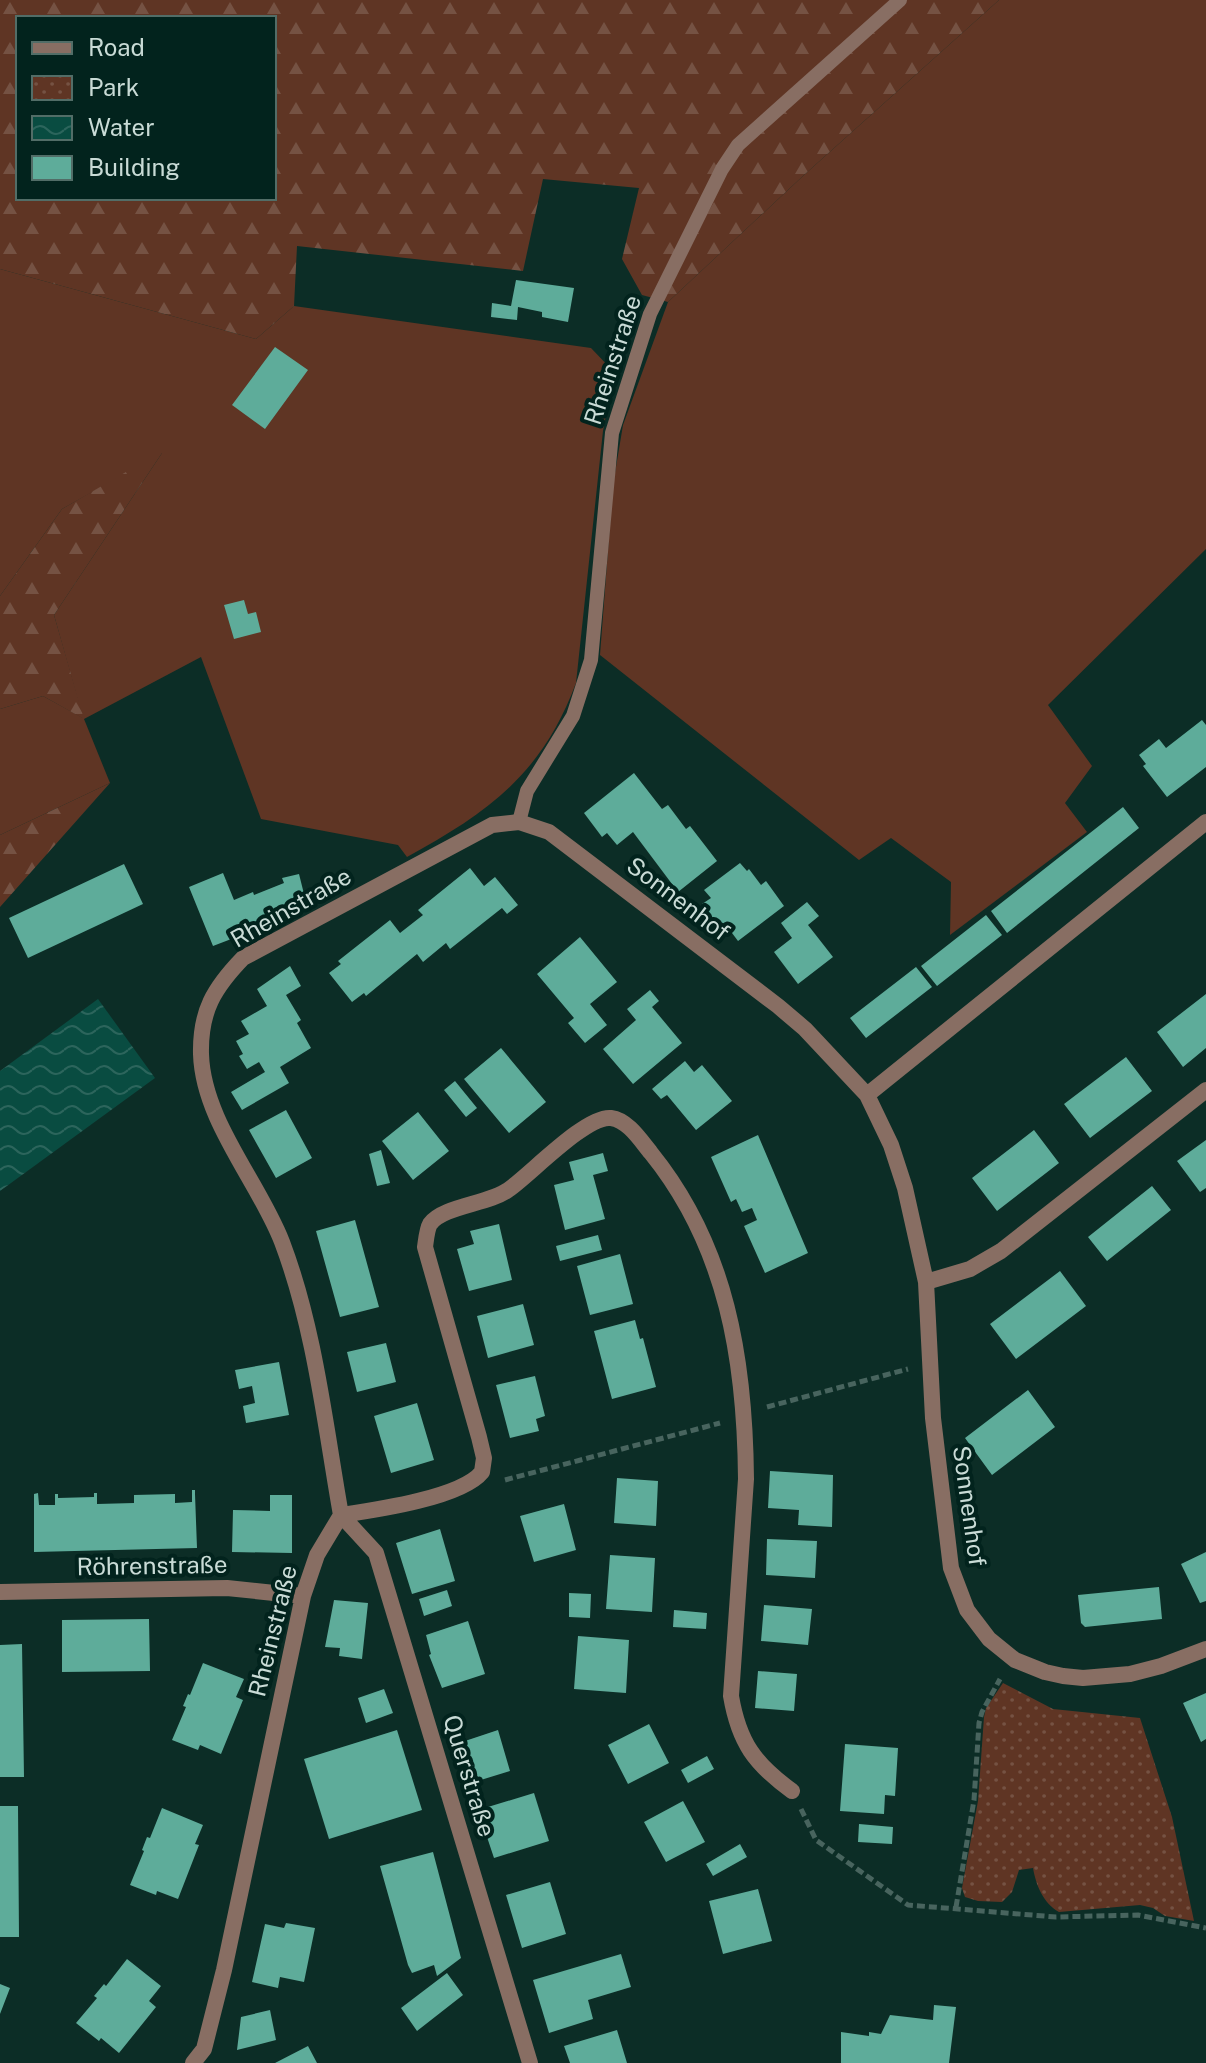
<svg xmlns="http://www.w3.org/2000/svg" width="1206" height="2063" font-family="'Public Sans',sans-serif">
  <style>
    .grass { fill: #5f3524 }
    .forest { fill: url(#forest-firs); fill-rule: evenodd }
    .park { fill: url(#park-dots) }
    .water { fill: url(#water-waves) }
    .building { fill: #5eac9a }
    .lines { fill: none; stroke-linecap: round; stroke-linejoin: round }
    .path { stroke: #48645e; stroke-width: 5; stroke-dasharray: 8 4; stroke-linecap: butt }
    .service { stroke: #886e63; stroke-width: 14 }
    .minor { stroke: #886e63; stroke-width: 16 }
    .labels { text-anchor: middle; stroke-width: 8; stroke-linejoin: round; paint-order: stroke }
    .street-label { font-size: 24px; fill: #c9dbd6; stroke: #02231d }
  </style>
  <defs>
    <pattern id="forest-firs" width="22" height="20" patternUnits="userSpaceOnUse" patternTransform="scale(2)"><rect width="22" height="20" fill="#5f3524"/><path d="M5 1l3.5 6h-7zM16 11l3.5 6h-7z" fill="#755243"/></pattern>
    <pattern id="park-dots" width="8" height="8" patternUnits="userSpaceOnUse" patternTransform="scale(2)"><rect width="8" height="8" fill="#5f3524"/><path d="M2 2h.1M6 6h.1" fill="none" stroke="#755243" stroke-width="1.8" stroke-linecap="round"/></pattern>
    <pattern id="water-waves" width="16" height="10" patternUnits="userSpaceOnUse" patternTransform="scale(2)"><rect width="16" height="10" fill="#094c41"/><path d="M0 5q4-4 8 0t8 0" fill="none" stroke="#2c655c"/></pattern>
  </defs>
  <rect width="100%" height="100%" fill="#0c2d26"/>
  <!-- grass -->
  <path class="grass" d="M999,0H1206V549L1048,705L1092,766L1065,803L1087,832L950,935L951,882L891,838L859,860L600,655L613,485L623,425L668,302L804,175Z
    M0,269L256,339L294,306L591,348L614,372L603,431L576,683C542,774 489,812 407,857L398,845L261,819L201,657L84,719L110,783L0,835V709L43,696L83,718L54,615L162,453L62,509L0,596Z"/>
  <!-- forest -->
  <path class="forest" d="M0,0H999L804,175L668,302L642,295L622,259L639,188L543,179L523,271L297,246L294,306L256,339L0,269ZM18,18H274V198H18Z
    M164,450L54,615L84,719L43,696L0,709V596L62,509Z
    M110,783L0,907V835Z"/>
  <!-- park -->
  <path class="park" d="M1003,1683L1053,1709L1140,1718L1172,1817L1194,1921L1165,1916L1153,1908L1140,1905L1059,1912C1043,1903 1036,1885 1033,1868L1019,1870L1012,1892L1002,1902L978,1901L965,1897L962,1888L978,1801L984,1717L986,1708Z"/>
  <!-- water -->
  <path class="water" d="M98,999L155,1078L0,1191V1071Z"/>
  <!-- building -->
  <path class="building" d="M516,280L574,288L568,322L542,317V312L518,307L517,320L491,317L492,303L511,306Z
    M275,347L308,370L265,429L232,405Z
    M244,600L248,614L256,612L261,632L234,639L224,605Z
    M1202,720L1206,725V767L1167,797L1143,766L1146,764L1139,755L1159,739L1166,748Z
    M634,773L662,809L668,805L686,829L690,826L717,861L678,892L633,832L617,845L607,833L602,837L584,813Z
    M1123,807L1139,828L1007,933L991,911Z
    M740,863L747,871L749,869L761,885L766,881L784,906L738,941L726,925L721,929L702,904L711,898L704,890Z
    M124,864L143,904L28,958L9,918Z
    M470,868L484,886L495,877L518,905L507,914L502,908L450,949L446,943L423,962L417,954L366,996L364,993L352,1002L329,973L341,964L338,961L390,920L400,933L423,915L418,910Z
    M223,873L234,900L253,892L254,895L284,883L282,878L299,874L304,894L291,900L292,904L263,916L265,922L246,930L247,933L213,946L189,887Z
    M807,902L819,916L808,925L833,957L798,984L774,952L792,938L781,923Z
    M986,915L1002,935L937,986L921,966Z
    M580,937L617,982L590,1004L607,1025L585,1043L568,1023L574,1018L537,974Z
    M290,966L301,986L286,995L301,1020L297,1023L311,1048L280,1067L289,1083L242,1110L231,1092L265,1072L259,1062L247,1069L239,1056L243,1054L236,1041L249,1034L241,1021L267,1006L257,989Z
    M916,967L932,987L866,1038L850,1018Z
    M650,990L659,1001L652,1007L682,1043L633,1084L603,1049L636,1020L627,1009Z
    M1206,994V1048L1183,1067L1157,1032Z
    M501,1048L546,1102L509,1133L464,1079Z
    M1126,1057L1152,1091L1090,1138L1064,1104Z
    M685,1061L694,1072L702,1065L732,1101L696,1130L667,1095L661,1099L652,1089Z
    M455,1081L477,1108L466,1117L444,1090Z
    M286,1110L312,1158L276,1178L249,1130Z
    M418,1112L449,1151L413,1180L382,1141Z
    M1034,1130L1059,1163L997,1211L972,1178Z
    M758,1135L808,1253L765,1273L744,1226L757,1220L752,1208L742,1212L736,1199L731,1202L711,1157Z
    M1206,1140V1188L1200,1192L1177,1161Z
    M381,1150L390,1183L377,1186L369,1154Z
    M603,1153L608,1171L593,1175L605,1219L565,1230L554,1185L574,1180L569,1162Z
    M1152,1186L1171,1210L1107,1261L1088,1237Z
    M355,1220L379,1307L340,1317L316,1231Z
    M499,1224L512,1280L469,1291L457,1249L474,1244L470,1231Z
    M598,1235L602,1250L560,1261L556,1246Z
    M620,1254L633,1304L590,1315L577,1266Z
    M1060,1271L1086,1306L1016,1359L990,1324Z
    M523,1304L534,1345L488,1358L477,1316Z
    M635,1320L640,1339L643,1338L656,1387L612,1399L594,1331Z
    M386,1343L396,1382L357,1392L347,1352Z
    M279,1362L289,1415L246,1423L243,1406L255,1403L252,1386L239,1389L235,1370Z
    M535,1376L545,1416L536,1419L539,1431L510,1438L496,1385Z
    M1028,1390L1055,1427L992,1475L965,1438Z
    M417,1403L434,1460L391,1473L374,1416Z
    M770,1471L833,1475L832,1527L798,1525L799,1510L768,1508Z
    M617,1478L658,1481L656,1526L614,1523Z
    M192,1490H195V1494L197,1548L34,1552V1494L38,1493L39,1505H55V1494H58V1498L94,1497V1493H97V1504L134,1503V1495L175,1494V1503L192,1502Z
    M270,1495H292V1553L232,1552L233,1510L270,1511Z
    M564,1504L576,1550L534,1562L520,1516Z
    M440,1529L455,1581L412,1594L396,1543Z
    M767,1539L817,1541L815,1578L766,1575Z
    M1206,1552V1601L1200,1603L1181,1564Z
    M610,1555L655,1558L652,1612L606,1609Z
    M1159,1587L1162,1619L1085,1627L1081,1623L1078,1595Z
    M447,1590L452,1606L424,1616L419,1599Z
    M569,1593L591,1594L590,1618L569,1617Z
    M334,1600L368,1603L362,1659L339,1656L340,1648L325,1647Z
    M764,1605L812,1609L808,1645L761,1641Z
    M674,1610L707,1613L706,1629L673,1627Z
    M149,1619L150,1671L62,1672V1620Z
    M468,1621L485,1674L442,1688L429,1655L431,1654L426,1635Z
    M578,1636L629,1640L626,1693L574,1689Z
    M22,1644L24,1777H0V1645Z
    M203,1663L244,1679L236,1697L243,1700L221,1754L200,1745L198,1750L172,1740L186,1707L183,1706L188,1694L190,1695Z
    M758,1671L797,1674L794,1711L755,1708Z
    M384,1689L393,1713L366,1723L358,1698Z
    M1206,1693V1739L1201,1742L1183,1703Z
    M649,1724L669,1763L628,1784L608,1745Z
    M397,1730L422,1810L329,1839L304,1759Z
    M498,1730L510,1771L471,1783L459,1743Z
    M845,1744L898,1748L895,1796L885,1795L884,1814L840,1811Z
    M707,1756L714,1769L688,1783L681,1770Z
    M534,1793L549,1841L494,1858L478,1810Z
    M683,1801L705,1842L666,1862L644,1822Z
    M0,1806H18L19,1937H0Z
    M162,1808L203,1825L195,1844L199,1845L178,1899L157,1891L156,1895L130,1885L144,1851L142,1850L147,1837L150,1838Z
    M859,1824L893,1827L892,1844L858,1842Z
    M740,1844L747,1857L713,1876L706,1864Z
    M433,1852L461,1958L437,1976L434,1965L412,1973L408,1965L380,1866Z
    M550,1882L566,1934L522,1948L506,1895Z
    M758,1889L772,1941L723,1954L709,1901Z
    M286,1923L315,1928L304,1982L280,1977L278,1988L252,1982L265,1924L284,1928Z
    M621,1954L631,1987L588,2000L593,2019L549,2033L533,1980Z
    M127,1959L161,1986L149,2001L156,2007L119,2053L101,2038L99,2041L76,2023L97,1998L94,1996L104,1984L106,1986Z
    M447,1973L463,1995L417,2031L401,2008Z
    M0,1984L10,1988L0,2014Z
    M934,2005L956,2007L949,2063H841V2032L869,2036V2032L881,2034L890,2015L933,2020Z
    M270,2010L276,2040L237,2050L241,2017Z
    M617,2030L627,2063H570L564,2046Z
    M308,2046L317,2063H275Z"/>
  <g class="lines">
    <!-- path -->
    <path class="path" d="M767,1407L908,1369
      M505,1480L720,1423
      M801,1809L816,1840L908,1905L1056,1917L1138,1915L1206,1928
      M956,1907L974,1800L979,1723L982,1712L1000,1679"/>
    <!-- service -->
    <path class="service" d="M519,822L527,791L573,716L591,660L612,433L650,314L722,169L738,145L900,0"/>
    <!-- minor -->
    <path class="minor" d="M867,1095L1206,822
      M926,1282L970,1269L1001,1251L1206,1090
      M341,1515C375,1510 461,1498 482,1472L484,1458L479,1437L425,1247C426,1240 427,1229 430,1224C443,1206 489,1204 508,1190C530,1175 586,1115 611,1118C628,1120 641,1141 651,1153C727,1247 745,1360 746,1479L731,1696C739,1743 755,1764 792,1791
      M341,1515L376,1553L530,2063
      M0,1592L227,1588L303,1596
      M193,2063L204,2049L224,1970L303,1596L317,1555L341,1515C325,1425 315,1329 282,1242C259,1182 203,1121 201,1054C200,1011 214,988 243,958L492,825L519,822L549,832L778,1006L805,1029L867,1095L891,1145L905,1188L926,1282L933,1418L951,1568L967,1610L989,1639L1015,1660L1045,1672L1063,1676L1083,1678L1130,1674L1161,1666L1206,1649"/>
  </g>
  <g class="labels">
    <!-- street labels -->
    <g class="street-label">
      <text transform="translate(613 360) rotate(-72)" y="8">Rheinstraße</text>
      <text transform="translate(678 899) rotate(37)" y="8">Sonnenhof</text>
      <text transform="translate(291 908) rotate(-30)" y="8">Rheinstraße</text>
      <text transform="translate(969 1506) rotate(82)" y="8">Sonnenhof</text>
      <text transform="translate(152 1566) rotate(-1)" y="8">Röhrenstraße</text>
      <text transform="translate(273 1631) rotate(-76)" y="8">Rheinstraße</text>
      <text transform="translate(469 1776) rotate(73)" y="8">Querstraße</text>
    </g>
  </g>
  <!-- legend -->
  <rect x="16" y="16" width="260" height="184" fill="#02231d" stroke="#526d67" stroke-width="2"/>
  <rect x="32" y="42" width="40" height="12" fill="#886e63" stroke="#526d67" stroke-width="2"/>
  <text x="88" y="56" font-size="24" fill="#c9dbd6">Road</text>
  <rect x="32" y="76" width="40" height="24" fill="url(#park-dots)" stroke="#526d67" stroke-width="2"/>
  <text x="88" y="96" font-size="24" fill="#c9dbd6">Park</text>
  <rect x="32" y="116" width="40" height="24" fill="url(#water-waves)" stroke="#526d67" stroke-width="2"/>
  <text x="88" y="136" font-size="24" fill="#c9dbd6">Water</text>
  <rect x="32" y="156" width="40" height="24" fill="#5eac9a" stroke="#526d67" stroke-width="2"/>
  <text x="88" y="176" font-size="24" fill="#c9dbd6">Building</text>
</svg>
